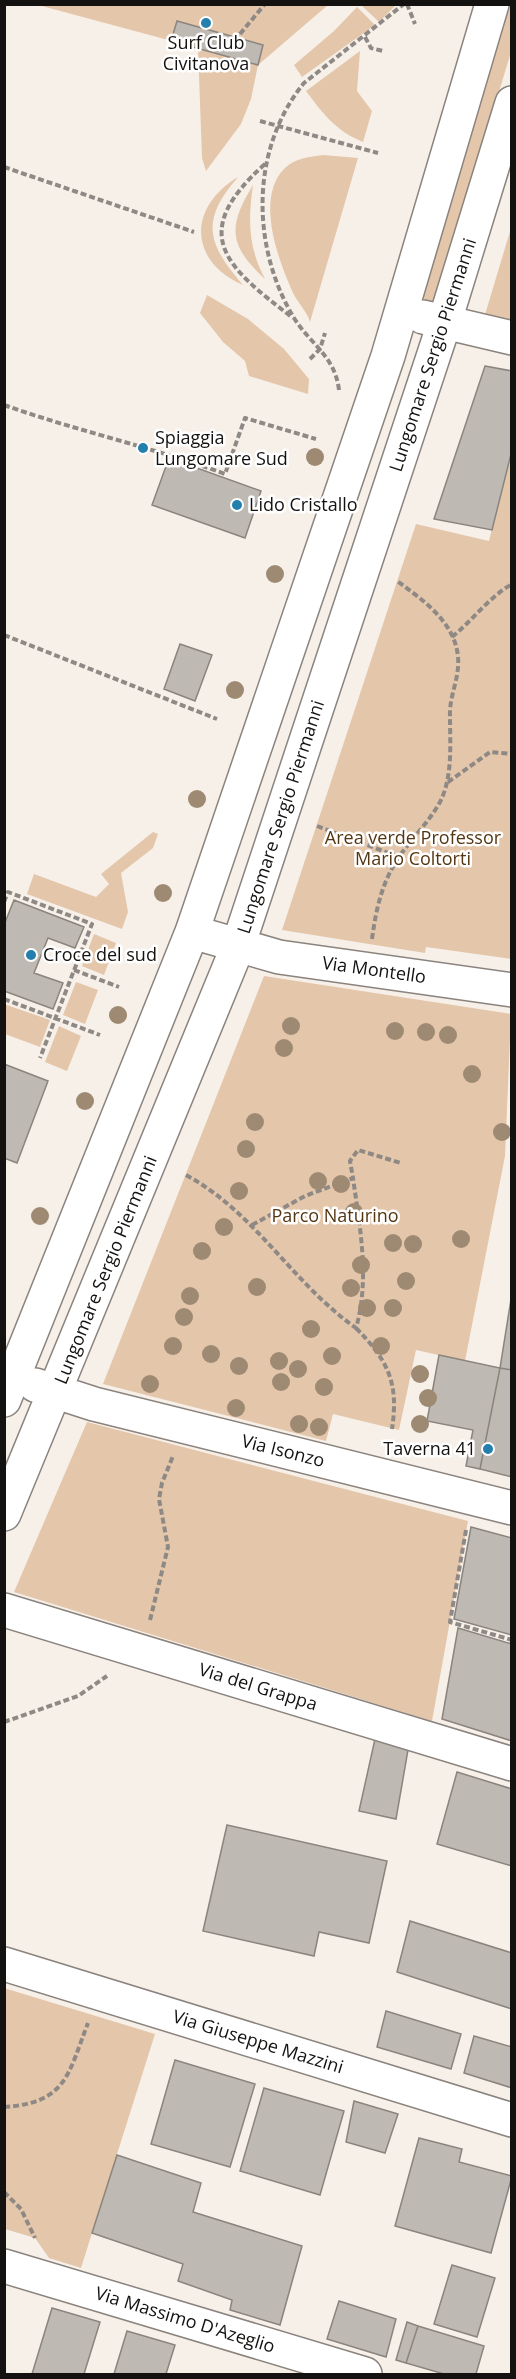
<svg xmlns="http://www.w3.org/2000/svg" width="516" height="2379" font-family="'Open Sans',sans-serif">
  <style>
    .green { fill: #e4c6aa }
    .building { fill: #bfb9b3; stroke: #8a847e; stroke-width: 1.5 }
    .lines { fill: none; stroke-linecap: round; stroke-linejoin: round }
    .minor-casing { stroke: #8a837e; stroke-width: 36 }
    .path { stroke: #8e8985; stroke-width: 4; stroke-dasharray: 6 3; stroke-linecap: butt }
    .minor { stroke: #fff; stroke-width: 33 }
    .tree { fill: #9e8a73 }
    .poi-dot { fill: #237fad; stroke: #fff; stroke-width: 2 }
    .labels { text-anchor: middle; stroke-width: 5; stroke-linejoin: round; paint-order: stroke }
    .poi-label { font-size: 18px; fill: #141210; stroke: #fff; text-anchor: start }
    .street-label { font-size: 18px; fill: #141210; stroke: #fff }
    .park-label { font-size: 18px; fill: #553612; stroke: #fff }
  </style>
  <rect width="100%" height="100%" fill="#f7f0e9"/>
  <!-- green -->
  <path class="green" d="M38,5H328L258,65L251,99L241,124L206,171L202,158L198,48Z
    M361,5V4L396,5L379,22Z
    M506,5H511V52L436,300L429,304L420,295Z
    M357,7L375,25L302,77L294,65L334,31Z
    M360,51L357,91L372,111L363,142C336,131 323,114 306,91Z
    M323,155L358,158L310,322C307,312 299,304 294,295C279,262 254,198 285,168C295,158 310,157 323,155Z
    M238,177C200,221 207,243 243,285C188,261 188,207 238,177Z
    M253,185C248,220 248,247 265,279C228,245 228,226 253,185Z
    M511,228V324L484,318Z
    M207,295L248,319L284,349L309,379L308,394L249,376L245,361L223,342L200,313Z
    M511,450V959L426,947L425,953L282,930L416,524L489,541Z
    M153,832L158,834L153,848L121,873L128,912L122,929L27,894L34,874L96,897L109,884L101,874Z
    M94,934L116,943L104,975L82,966Z
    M264,976L511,1014L505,1156L465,1361L416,1350L399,1430L333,1414L326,1441L103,1384Z
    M76,982L98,990L85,1024L63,1015Z
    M4,1004L50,1020L40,1047L5,1034Z
    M59,1026L81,1036L67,1071L45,1062Z
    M87,1422L468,1521L432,1721L14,1592Z
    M4,1988L155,2034L81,2268L49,2258L35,2238L5,2229Z"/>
  <!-- building -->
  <path class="building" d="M177,21L263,45L258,65L171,41Z
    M485,366L512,371V450L492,530L434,519Z
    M169,458L261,491L245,538L152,505Z
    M180,644L212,655L195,701L164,689Z
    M14,900L84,927L75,948L48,938L34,973L63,983L53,1009L4,991V925Z
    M4,1064L48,1081L17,1163L4,1158Z
    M512,1293V1370L500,1368Z
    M439,1355L500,1368L480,1469L466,1466L473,1430L427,1421Z
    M500,1368L512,1370V1477L480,1469Z
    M471,1527L512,1538V1635L454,1619Z
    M458,1628L512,1644V1741L442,1719Z
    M375,1739L408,1750L396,1819L359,1811Z
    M457,1772L512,1789V1866L437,1844Z
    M227,1825L387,1861L369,1943L319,1932L314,1956L203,1931Z
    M410,1921L512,1953V2009L397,1972Z
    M386,2011L461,2034L451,2069L377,2047Z
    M474,2036L512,2047V2088L464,2073Z
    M175,2060L255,2084L230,2167L151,2144Z
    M264,2088L344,2111L320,2195L240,2171Z
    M354,2101L398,2114L385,2153L346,2142Z
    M419,2138L462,2149L459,2162L512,2176L491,2253L395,2226Z
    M117,2155L201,2183L193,2212L302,2246L280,2325L230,2310L232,2300L178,2281L183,2264L92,2233Z
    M452,2265L495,2278L477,2337L434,2324Z
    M339,2301L396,2319L386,2357L327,2339Z
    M52,2308L100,2322L84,2374H32Z
    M407,2322L418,2326L406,2363L396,2360Z
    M418,2326L484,2346L476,2374H444L406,2363Z
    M127,2331L175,2345L166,2374H114Z"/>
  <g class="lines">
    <!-- minor casing -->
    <g class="minor-casing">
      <path id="minor" d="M423,317L512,338
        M192,932L279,957L512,990
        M35,1385L94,1404L512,1508
        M4,1400L192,932L388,356L492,4
        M4,1514L238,946L444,324L512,103
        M4,1610L512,1764
        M4,1964L512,2120
        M4,2266L365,2374"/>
    </g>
    <!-- path -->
    <path class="path" d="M407,4L415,24
      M240,34L265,4
      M365,37L371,48L383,51
      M260,121L378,153
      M265,164C187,234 225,266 293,318
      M4,167L194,232
      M310,359L320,349L325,333
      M339,390C335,356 311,345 294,318C251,247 250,149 304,83L404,4
      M4,405C77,431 152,447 225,474L245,418L316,439
      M4,635L217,719
      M452,637C473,620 488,598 512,584
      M448,782L490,752L512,754
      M317,826L399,857
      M4,902L8,892L92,924L40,1058
      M372,939C376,909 382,882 399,857C412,838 429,822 440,802C453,777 450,743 450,716C449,696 460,678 458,657C455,622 423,600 397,581
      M74,970L119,987
      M4,999L100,1035
      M186,1175C256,1213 291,1282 356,1328C370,1279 360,1228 353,1178
      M252,1225L305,1196L353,1178L350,1161L358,1150L401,1163
      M356,1328C388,1361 399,1382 392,1429
      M466,1530L450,1622L512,1640
      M150,1620L168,1547L159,1499L162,1483L173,1456
      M4,1722L78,1696L107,1676
      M4,2107C67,2103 68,2074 88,2023
      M4,2192L21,2209L35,2238"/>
    <!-- minor -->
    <use href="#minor" class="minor"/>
  </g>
  <!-- trees -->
  <g class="tree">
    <circle cx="315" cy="457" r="9"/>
    <circle cx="275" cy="574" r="9"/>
    <circle cx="235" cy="690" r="9"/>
    <circle cx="197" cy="799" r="9"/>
    <circle cx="163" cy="893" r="9"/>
    <circle cx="118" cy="1015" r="9"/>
    <circle cx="291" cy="1026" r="9"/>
    <circle cx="395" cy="1031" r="9"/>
    <circle cx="426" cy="1032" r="9"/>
    <circle cx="448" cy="1035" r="9"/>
    <circle cx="284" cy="1048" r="9"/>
    <circle cx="472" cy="1074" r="9"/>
    <circle cx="85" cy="1101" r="9"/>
    <circle cx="255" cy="1122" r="9"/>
    <circle cx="502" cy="1132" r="9"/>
    <circle cx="246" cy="1149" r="9"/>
    <circle cx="318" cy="1181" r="9"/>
    <circle cx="341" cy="1184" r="9"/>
    <circle cx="239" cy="1191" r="9"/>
    <circle cx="354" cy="1212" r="9"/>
    <circle cx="40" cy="1216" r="9"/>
    <circle cx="224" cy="1227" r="9"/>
    <circle cx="461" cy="1239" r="9"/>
    <circle cx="393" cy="1243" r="9"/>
    <circle cx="413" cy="1244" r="9"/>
    <circle cx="202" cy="1251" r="9"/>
    <circle cx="361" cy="1265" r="9"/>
    <circle cx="406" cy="1281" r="9"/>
    <circle cx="257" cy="1287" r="9"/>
    <circle cx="351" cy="1288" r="9"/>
    <circle cx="190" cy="1296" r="9"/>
    <circle cx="367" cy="1308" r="9"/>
    <circle cx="393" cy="1308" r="9"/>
    <circle cx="184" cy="1317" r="9"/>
    <circle cx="311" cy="1329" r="9"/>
    <circle cx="173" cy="1346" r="9"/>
    <circle cx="381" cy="1346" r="9"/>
    <circle cx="211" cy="1354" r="9"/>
    <circle cx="332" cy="1356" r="9"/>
    <circle cx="279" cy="1361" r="9"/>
    <circle cx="239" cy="1366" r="9"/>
    <circle cx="298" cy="1369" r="9"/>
    <circle cx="420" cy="1374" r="9"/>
    <circle cx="281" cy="1382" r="9"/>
    <circle cx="150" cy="1384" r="9"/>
    <circle cx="324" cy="1387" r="9"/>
    <circle cx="428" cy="1398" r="9"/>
    <circle cx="236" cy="1408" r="9"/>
    <circle cx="299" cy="1424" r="9"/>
    <circle cx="420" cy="1424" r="9"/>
    <circle cx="319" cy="1427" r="9"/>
  </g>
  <!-- markers -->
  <g class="poi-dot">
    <circle cx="206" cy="23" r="6"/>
    <circle cx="143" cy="448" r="6"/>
    <circle cx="237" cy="505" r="6"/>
    <circle cx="31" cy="955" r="6"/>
    <circle cx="488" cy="1449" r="6"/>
  </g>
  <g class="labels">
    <!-- poi labels -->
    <g class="poi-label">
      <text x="206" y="49" text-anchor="middle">Surf Club<tspan x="206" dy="21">Civitanova</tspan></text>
      <text x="155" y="444">Spiaggia<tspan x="155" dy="21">Lungomare Sud</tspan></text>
      <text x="249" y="511">Lido Cristallo</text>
      <text x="43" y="961">Croce del sud</text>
      <text x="476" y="1455" text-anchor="end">Taverna 41</text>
    </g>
    <!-- street labels -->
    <g class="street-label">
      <text transform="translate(433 355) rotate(-72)" y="6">Lungomare Sergio Piermanni</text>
      <text transform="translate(281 817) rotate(-72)" y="6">Lungomare Sergio Piermanni</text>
      <text transform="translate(374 970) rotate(8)" y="6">Via Montello</text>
      <text transform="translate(106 1270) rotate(-68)" y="6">Lungomare Sergio Piermanni</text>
      <text transform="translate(283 1451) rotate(14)" y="6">Via Isonzo</text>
      <text transform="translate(258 1687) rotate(17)" y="6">Via del Grappa</text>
      <text transform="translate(258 2042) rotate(17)" y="6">Via Giuseppe Mazzini</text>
      <text transform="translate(185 2320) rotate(17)" y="6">Via Massimo D'Azeglio</text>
    </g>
    <!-- park labels -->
    <g class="park-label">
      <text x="413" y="844">Area verde Professor<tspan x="413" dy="21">Mario Coltorti</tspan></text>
      <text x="335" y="1222">Parco Naturino</text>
    </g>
  </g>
  <!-- border -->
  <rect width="516" height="2379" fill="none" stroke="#141210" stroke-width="12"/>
</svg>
